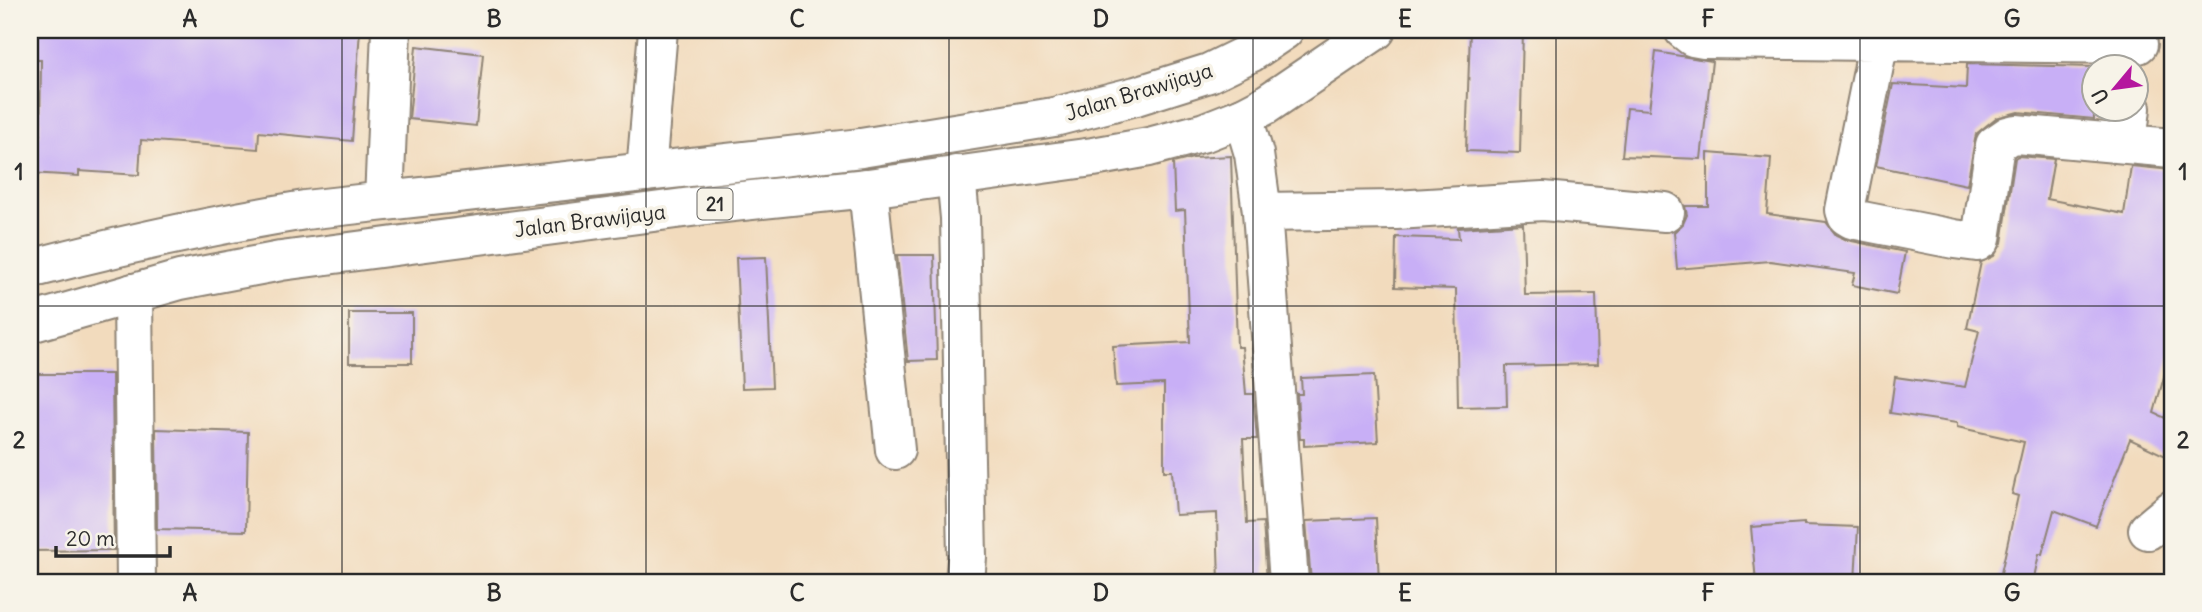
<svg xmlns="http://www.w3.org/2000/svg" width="2202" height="612" font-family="Delius,sans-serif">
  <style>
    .building { fill: #c8aff6 }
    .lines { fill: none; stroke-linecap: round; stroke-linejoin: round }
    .minor-casing { stroke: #8e8374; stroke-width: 42 }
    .highway-casing { stroke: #8e8374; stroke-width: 42 }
    .minor { stroke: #fff; stroke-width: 38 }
    .highway { stroke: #fff; stroke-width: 38 }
    .grid { fill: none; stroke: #2b2b2b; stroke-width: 2; stroke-opacity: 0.55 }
    .labels { text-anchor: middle; stroke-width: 7; stroke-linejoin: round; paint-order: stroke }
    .shield { fill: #f7f3e8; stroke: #686764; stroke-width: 2 }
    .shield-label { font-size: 19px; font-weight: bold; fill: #2b2b2b }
    .street-label { font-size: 21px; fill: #2b2b2b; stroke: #f7f3e8 }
    .neatline { fill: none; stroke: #2b2b2b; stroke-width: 2.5 }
    .grid-label { font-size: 23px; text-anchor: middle; font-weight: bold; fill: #2b2b2b }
  </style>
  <rect width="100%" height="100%" fill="#f7f3e8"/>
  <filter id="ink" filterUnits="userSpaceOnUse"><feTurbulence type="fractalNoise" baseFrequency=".0143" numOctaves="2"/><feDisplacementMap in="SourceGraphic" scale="14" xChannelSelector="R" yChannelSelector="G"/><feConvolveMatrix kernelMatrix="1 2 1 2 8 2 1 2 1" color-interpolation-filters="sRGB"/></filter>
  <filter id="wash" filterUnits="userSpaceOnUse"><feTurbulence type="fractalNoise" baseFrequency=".00686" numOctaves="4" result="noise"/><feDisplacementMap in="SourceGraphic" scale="28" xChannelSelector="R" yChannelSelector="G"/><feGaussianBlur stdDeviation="1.57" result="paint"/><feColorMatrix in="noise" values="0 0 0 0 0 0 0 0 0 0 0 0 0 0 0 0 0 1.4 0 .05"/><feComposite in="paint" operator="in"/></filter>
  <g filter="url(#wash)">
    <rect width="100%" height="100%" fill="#f2dbbd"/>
    <g id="blocks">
      <!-- building -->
      <path class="building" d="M35,30H360L352,141L259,132L258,149L141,140L139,175L79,171V176L30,173V137H40L41,60H35Z
        M1470,30H1523L1520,153L1466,151Z
        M416,46L483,54L476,126L409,119Z
        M1656,52L1712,61L1701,159L1622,156L1627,108L1649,110Z
        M1967,64L2094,67V119L2018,112L1996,118L1976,134L1967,185L1876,166L1893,84L1966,88Z
        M1708,153L1771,158L1767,214L1826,222L1836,235L1847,240L1905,252L1897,294L1852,285L1855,273L1770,261L1677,269L1674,232L1683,224L1687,215L1685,206H1708Z
        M1231,156L1237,347H1242L1246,394H1253L1257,439H1243L1247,523L1263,522L1267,582H1219L1217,513L1175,515L1172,471H1164V384L1116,386L1113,346L1190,342L1185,210L1175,211L1173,163L1193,158Z
        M2018,156L2054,159L2047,199L2124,214L2131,166L2172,170V348L2154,413L2172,421V459L2130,439L2096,526L2054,510L2042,554H2039L2033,582H1999L2018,496L2012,494L2024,442L1957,427V423L1890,413L1895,377L1965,387L1979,331L1967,328L1981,262L1994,256L2002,243L2015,158Z
        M1523,224L1525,295L1596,294L1598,364L1506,366L1507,406L1458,407L1456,289L1395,287L1396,237L1459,239L1458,228Z
        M897,255H934L937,360L908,361Z
        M766,257L772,387L742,388L736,258Z
        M349,313H412V363H349Z
        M30,374H112L114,550L30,551Z
        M1374,375L1378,442L1304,446V439H1300L1297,394H1302L1301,378Z
        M156,429L248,432L246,531L157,529Z
        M1376,518L1379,582H1311L1306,521Z
        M1804,523V525L1858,527L1855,582H1756L1751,527Z"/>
    </g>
  </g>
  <g filter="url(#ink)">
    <use href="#blocks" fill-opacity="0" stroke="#8e8374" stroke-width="2"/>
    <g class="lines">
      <!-- minor casing -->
      <g class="minor-casing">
        <path id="minor" d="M1684,30L1693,37L1704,39L2138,44
          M1879,41L1845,210L1847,216L1852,219L1954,239L1977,242L1981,239L1995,145L2008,136L2016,134L2127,144L2131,108
          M1243,117L1254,154L1262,212L1289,582
          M2127,144L2172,148
          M646,172L658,30
          M956,175L960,218L967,557L965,582
          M868,188L895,450
          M384,201L391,30
          M1262,212L1396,210L1543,201L1665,212
          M133,293L136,582
          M2148,530L2172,510"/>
      </g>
      <!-- highway casing -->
      <g class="highway-casing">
        <path id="highway" d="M30,269C121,245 212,225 305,210L861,148L1054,117L1136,96L1209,73L1250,53L1284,30
          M30,323L180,280L281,261L714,204L868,188L1093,157L1149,147L1205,132L1243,117L1264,106L1376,30"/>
      </g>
      <!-- minor -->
      <use href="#minor" class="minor"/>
      <!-- highway -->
      <use href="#highway" class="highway"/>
    </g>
  </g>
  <!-- grid -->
  <path class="grid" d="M342,30V582M646,30V582M949,30V582M1253,30V582M1556,30V582M1860,30V582M30,306H2172"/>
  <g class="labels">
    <!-- shield labels -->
    <rect class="shield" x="697.5" y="188.5" width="35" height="31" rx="5"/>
    <g class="shield-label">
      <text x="715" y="211">21</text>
    </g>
    <!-- street labels -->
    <g class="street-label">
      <text transform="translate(1139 92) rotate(-17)" y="7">Jalan Brawijaya</text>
      <text transform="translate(590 221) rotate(-7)" y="7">Jalan Brawijaya</text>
    </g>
  </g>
  <!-- margin -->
  <rect width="2202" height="612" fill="none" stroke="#f7f3e8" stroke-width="77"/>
  <!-- north arrow -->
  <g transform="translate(2115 88) rotate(241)"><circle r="33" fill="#f7f3e8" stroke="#a5a39c" stroke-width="2"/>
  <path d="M0-5L12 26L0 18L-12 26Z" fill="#b5179e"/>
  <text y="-10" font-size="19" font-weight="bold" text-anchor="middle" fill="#2b2b2b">U</text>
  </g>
  <!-- scale -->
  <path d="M56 546v10h114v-10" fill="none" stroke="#2b2b2b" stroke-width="3.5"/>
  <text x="66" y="546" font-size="21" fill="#2b2b2b" stroke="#f7f3e8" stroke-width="5" paint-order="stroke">20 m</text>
  <rect x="38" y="38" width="2126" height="536" class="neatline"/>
  <g class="grid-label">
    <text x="190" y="27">A</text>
    <text x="494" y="27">B</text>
    <text x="797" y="27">C</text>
    <text x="1101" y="27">D</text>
    <text x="1405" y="27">E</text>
    <text x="1708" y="27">F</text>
    <text x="2012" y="27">G</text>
    <text x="19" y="180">1</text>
    <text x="2183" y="180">1</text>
    <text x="19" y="448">2</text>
    <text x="2183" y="448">2</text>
    <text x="190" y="601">A</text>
    <text x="494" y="601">B</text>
    <text x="797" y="601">C</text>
    <text x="1101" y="601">D</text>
    <text x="1405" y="601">E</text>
    <text x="1708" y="601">F</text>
    <text x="2012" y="601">G</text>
  </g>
</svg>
